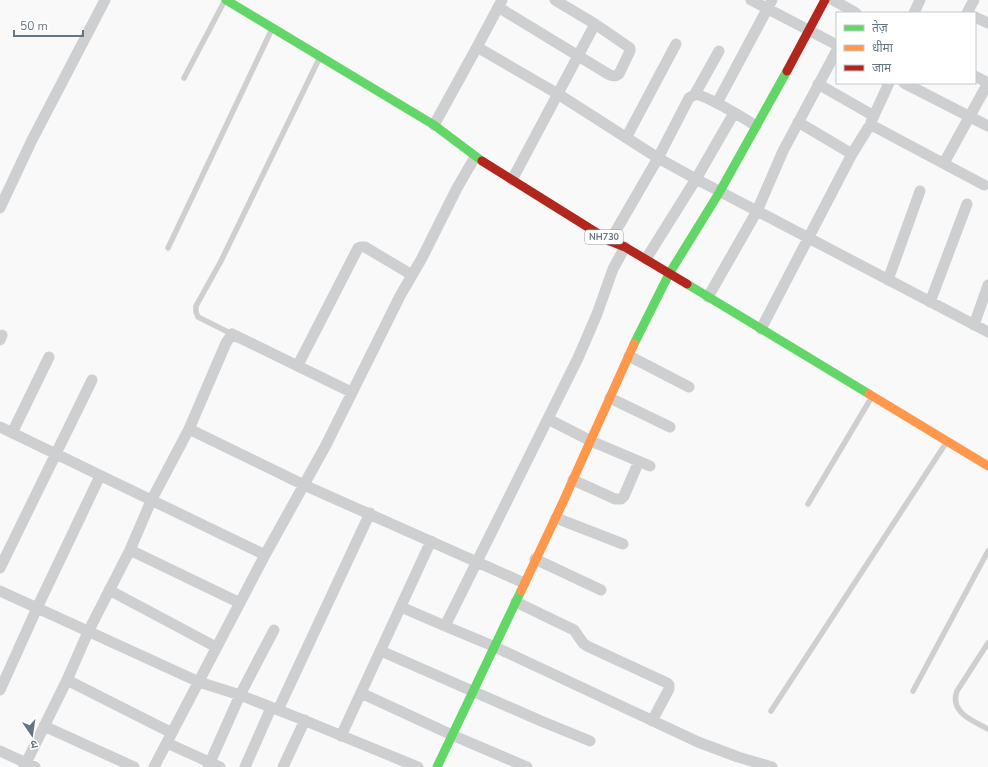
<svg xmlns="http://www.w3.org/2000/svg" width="988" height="767" font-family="'Nunito Sans','Noto Sans Devanagari',sans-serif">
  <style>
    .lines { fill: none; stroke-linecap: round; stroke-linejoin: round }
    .lane { stroke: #cecfd0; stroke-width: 5.5 }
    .street { stroke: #cecfd0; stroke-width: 11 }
    .fast { stroke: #63d668; stroke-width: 9 }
    .slow { stroke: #ff974d; stroke-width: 9 }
    .jam { stroke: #b3261e; stroke-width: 9 }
    .labels { text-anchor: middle; stroke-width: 4; stroke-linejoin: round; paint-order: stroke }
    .shield { fill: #fff; stroke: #939fa8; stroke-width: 1 }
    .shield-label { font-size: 9px; font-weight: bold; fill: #657683 }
  </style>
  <rect width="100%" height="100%" fill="#f9f9f9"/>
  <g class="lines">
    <!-- lane -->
    <path class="lane" d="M184,78L224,2
      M168,248L271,31
      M232,334L198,317L196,312V306L221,261L319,59
      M808,504L870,400
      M988,643L957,691C949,712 973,721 988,729
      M913,691L988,551
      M771,711L946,443"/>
    <!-- street -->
    <path class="street" d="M751,0L837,45
      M833,0L856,13
      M498,7L608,74C612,76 615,77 619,74L630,51V48L595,24L555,0
      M914,13L920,0
      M967,13L974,0
      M975,17L988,23
      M477,47L558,94L658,158L696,179L988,332
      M975,76L988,83
      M904,83L988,126
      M818,84L874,116
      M695,94L719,51
      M717,103L772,0
      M798,122L852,154
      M871,122L889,83
      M434,125L477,47L502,0
      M626,138L676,44
      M944,163L988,83
      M512,180L595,24
      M0,208L32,140L105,0
      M610,241L658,158L689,98C691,97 693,95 695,95C703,93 747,120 756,126
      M646,259L696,179L734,113
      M888,280L920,191
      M708,297L757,211L783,151L837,50
      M930,302L967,204
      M974,325L988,285
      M761,329L852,154L868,128L872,126L877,128L984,185
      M0,340L2,335
      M629,356L689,387
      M298,365L358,248L361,247H365L412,275
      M351,392L232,334L226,343L189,429L304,485L524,583
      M610,398L670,427
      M548,419L591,441L650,466
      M0,427L265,555
      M12,433L49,357
      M573,480L615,499H621L624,496L639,461
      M556,518L623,544
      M130,550L240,603
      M535,559L601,590
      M0,568L92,380
      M109,590L216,647
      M0,591L199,682L240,695L301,719L418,767
      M516,602L574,630L583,643L587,646L667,683L669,685V689L652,721
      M401,607L445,626L578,358L597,314L613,269L625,247
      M445,626L493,646L698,742L738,757L772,767
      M381,651L541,721L590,741
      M67,680L172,733
      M0,690L37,608L100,476
      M361,693L452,735L527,767
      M278,710L370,513
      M44,726L134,767
      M341,736L431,541
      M167,743L220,767
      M0,751L35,767
      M24,767L67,680L88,632L130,550L151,501L189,429
      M154,767L265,555L326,445L400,296L422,258L457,188L475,157
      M208,767L240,695L274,630
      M245,767L271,708
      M283,767L305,720"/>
    <!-- fast -->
    <path class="fast" d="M226,0L434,125L482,161
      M687,284L869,394
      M634,344L669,274L719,193L787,71
      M437,767L521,591"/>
    <!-- slow -->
    <path class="slow" d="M869,394L988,466
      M521,591L563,502L634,344"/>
    <!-- jam -->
    <path class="jam" d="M787,71L825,0
      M482,161L610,241L625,247L687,284"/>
  </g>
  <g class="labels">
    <!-- shield labels -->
    <rect class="shield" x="585" y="230" width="38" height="14" rx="3"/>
    <g class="shield-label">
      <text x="604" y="240">NH730</text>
    </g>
  </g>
  <!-- legend -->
  <rect x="836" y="12" width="140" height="72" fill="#ffffff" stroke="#c1c8cd"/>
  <rect x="844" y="25" width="20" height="6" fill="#63d668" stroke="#c1c8cd"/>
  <text x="872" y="32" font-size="12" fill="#657683">तेज़</text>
  <rect x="844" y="45" width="20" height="6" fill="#ff974d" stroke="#c1c8cd"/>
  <text x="872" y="52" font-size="12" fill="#657683">धीमा</text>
  <rect x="844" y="65" width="20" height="6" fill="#b3261e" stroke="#c1c8cd"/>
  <text x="872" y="72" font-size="12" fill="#657683">जाम</text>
  <!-- north arrow -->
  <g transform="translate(32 735) rotate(167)" stroke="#ffffff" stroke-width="3" paint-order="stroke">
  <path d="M0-3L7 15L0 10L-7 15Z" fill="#657683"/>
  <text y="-6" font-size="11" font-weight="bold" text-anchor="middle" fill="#657683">उ</text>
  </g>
  <!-- scale -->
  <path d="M14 30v6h69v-6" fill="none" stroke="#657683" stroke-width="2"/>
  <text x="20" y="30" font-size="12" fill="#657683" stroke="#ffffff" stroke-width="3" paint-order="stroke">50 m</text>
</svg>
